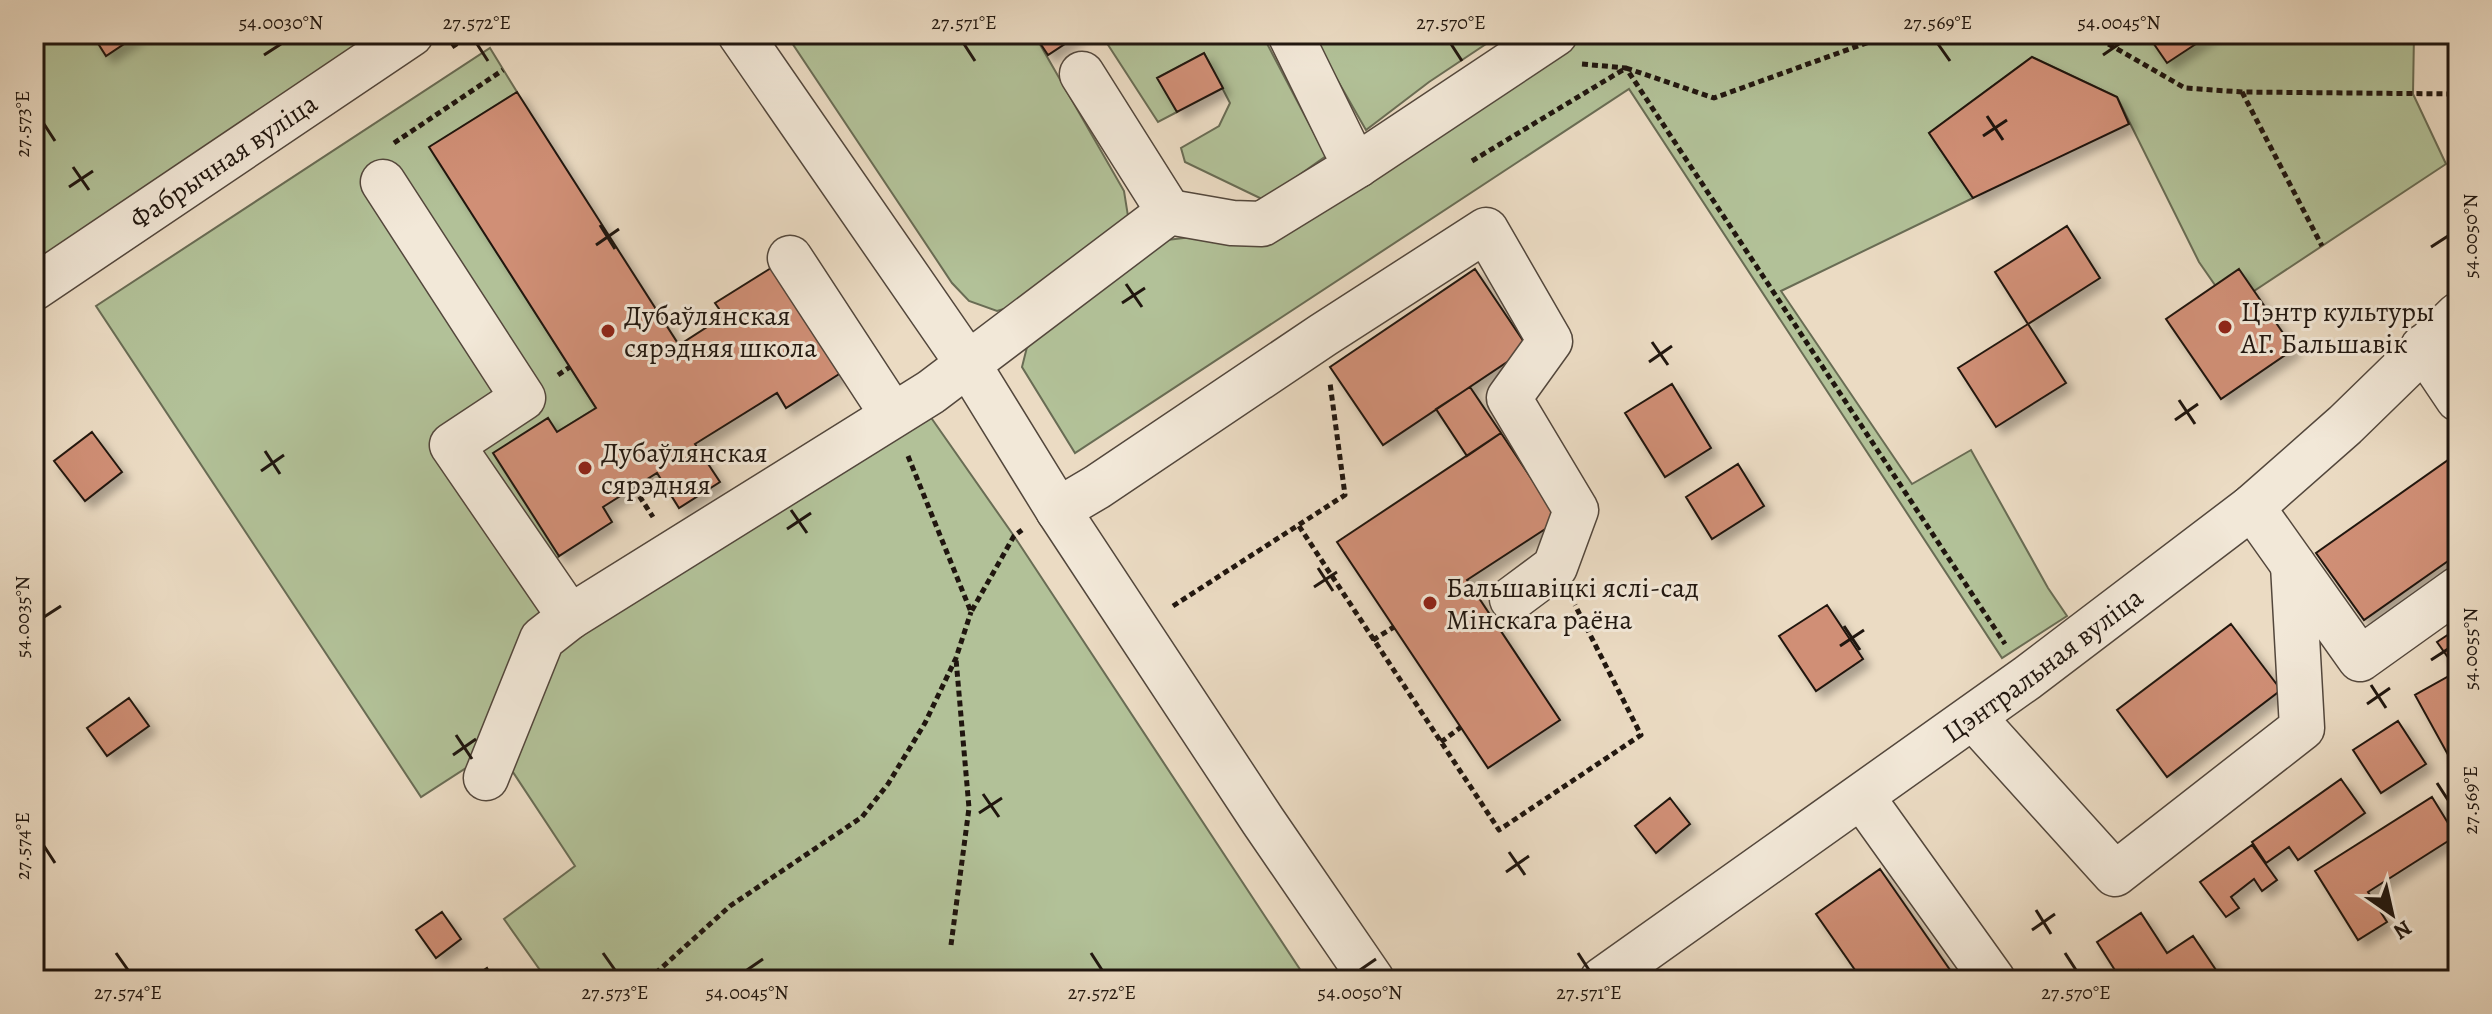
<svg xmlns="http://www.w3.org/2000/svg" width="2492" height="1014" font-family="Alegreya,serif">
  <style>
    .green { fill: #b2c198; stroke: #696c54; stroke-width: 2 }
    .building { fill: #d08f76; stroke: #20160f; stroke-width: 2; filter: url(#shadow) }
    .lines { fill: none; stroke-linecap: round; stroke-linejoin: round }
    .minor-casing { stroke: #53473c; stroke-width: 47 }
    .path { stroke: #20160f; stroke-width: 5; stroke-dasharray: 6 4; stroke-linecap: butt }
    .minor { stroke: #f2e8d8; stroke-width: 44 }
    .ticks { fill: none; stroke: #20160f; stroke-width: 3 }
    .poi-dot { fill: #8f2418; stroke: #f2e8d8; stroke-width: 3 }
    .labels { text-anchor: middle; stroke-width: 6; stroke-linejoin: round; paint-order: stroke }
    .street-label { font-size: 28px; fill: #20160f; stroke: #f2e8d8 }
    .poi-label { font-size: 28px; fill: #20160f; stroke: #f2e8d8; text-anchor: start }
    .neatline { fill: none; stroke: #20160f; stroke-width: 3 }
    .ticks-label { font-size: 20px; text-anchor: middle; fill: #20160f }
  </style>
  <defs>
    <filter id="shadow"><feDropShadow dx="7" dy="7" stdDeviation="4" flood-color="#0004"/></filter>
  </defs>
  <rect width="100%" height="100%" fill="#ebdbc3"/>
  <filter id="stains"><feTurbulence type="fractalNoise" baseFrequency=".0025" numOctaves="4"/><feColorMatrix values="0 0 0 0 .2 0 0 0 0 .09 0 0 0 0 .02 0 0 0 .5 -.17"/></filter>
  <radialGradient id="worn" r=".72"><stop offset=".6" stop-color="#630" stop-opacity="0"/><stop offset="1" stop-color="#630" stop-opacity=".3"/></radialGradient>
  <!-- green -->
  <path class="green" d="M34,34H411L34,288Z
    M786,34H1034L1124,191L1128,216L1021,304L997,311L969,301L952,283Z
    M1101,34H1262L1326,156L1264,200L1185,162L1181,148L1219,126L1230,103L1204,53L1158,78L1177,112L1158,122Z
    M1311,34H1501L1429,82L1366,130Z
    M1588,34H2414L2413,94L2446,164L2254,291L2215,285L2199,262L2117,97L2032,57L1929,133L1973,198L1781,291L1912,484L1971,450L2048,588L2067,616L2002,658L1629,89L1075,453L1022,367L1027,347L1049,324L1167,240L1217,234L1453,125Z
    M490,48L517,92L430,147L596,408L557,432L559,556L541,576L570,617L918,399L1014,536L1307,980H547L504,919L575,866L497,748L421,797L96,306Z"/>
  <!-- building -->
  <path class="building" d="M92,34H139L106,56Z
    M1034,34H1080L1048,55Z
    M2147,34H2211L2167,63Z
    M1204,53L1223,88L1177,112L1157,78Z
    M2032,57L2117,97L2129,124L1973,198L1929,133Z
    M517,92L679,345L724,316L715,303L779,263L847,369L786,408L777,393L695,444L720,482L679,508L657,473L603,507L612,522L559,556L493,453L548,418L557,432L596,408L429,147Z
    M2067,226L2100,278L2028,324L1995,272Z
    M1475,269L1528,348L1383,445L1330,367Z
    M2239,269L2294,349L2221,399L2166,319Z
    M2028,324L2066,383L1996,427L1958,368Z
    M1672,384L1711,448L1665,477L1625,413Z
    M1470,387L1501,433L1467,456L1436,409Z
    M92,432L122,472L85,501L54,461Z
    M1501,433L1559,520L1467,580L1560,720L1488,768L1337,542Z
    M2458,453V554L2364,620L2316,553Z
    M1738,464L1764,506L1712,539L1686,497Z
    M1827,605L1863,659L1816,691L1779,636Z
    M2231,624L2281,690L2167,777L2117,710Z
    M2458,628V653L2449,659L2437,642Z
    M2458,671V759L2452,762L2415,695Z
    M129,698L149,726L107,756L87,728Z
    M2398,721L2426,764L2381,793L2353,750Z
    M2341,779L2365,813L2298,860L2289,847L2266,863L2252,842Z
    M2432,797L2456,836L2368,892L2387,922L2358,940L2315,871Z
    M1670,798L1690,824L1656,853L1635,826Z
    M2252,845L2277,880L2262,891L2254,879L2231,897L2239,908L2226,917L2200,882Z
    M1880,869L1957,980H1862L1816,914Z
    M442,912L461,939L436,958L416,930Z
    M2141,913L2167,953L2193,936L2216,970L2202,980H2145L2138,970L2126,978L2127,980H2111L2118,975L2097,942Z
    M487,968L494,980H469Z"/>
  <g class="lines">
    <!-- minor casing -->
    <g class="minor-casing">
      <g id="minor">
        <path d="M740,34L968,364L1058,510L1263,821L1372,980"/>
        <path d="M1290,34L1345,146L1358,165"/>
        <path d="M1082,74L1169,212"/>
        <path d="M383,182L523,398L452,445L570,617"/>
        <path d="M790,258L892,414"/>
        <path id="s1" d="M34,288L411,34"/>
        <path d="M2423,347L2458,399"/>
        <path d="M2252,507L2360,659L2458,589"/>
        <path d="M1058,510L1097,487L1323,335L1486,230L1550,341L1509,398L1576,510L1555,567L1512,599"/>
        <path d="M1973,717L2115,874L2302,728L2293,565"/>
        <path d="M486,778L542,639L570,617L931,392L1169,212L1232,223L1262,224L1358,165L1555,34"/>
        <path d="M1862,797L1993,980"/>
        <path id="s2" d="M1602,980L2027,678L2252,507L2345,425L2458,315"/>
      </g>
    </g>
    <!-- path -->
    <path class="path" d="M1457,34L1468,40
      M2091,34L2185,88L2242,92L2458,94
      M452,47L471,34
      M1582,64L1626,68L2005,644
      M2242,92L2322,246
      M394,143L503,70
      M1472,161L1626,68L1714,98L1891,34
      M558,375L570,367
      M908,456L971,612L1014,536L1022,530
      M634,488L653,517
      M1299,526L1499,830L1641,735L1575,605
      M1173,606L1345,495L1330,383
      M1373,640L1394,627
      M1441,742L1461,727
      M951,945L969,808L956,659
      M648,980L730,906L862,817L888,784L925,723L956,658L971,612"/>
    <!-- minor -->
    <use href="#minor" class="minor"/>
  </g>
  <!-- ticks -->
  <path class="ticks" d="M477,44L488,61M964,44L975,61M1451,44L1462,61M1938,44L1950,61M264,55L281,44M2103,55L2119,44M1987,116L2003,140M44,124L55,141M1983,136L2007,120M73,167L89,190M69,187L93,171M600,225L615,249M596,245L619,229M2431,247L2448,236M1126,284L1142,307M1122,303L1145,288M1652,342L1668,365M1649,362L1672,346M2179,400L2195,424M2175,420L2198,404M265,451L280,474M261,471L284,455M791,510L807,533M787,529L811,513M1318,568L1333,591M1314,587L1337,572M44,617L61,606M1844,626L1860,650M1840,646L1864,630M2431,660L2448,649M2371,685L2386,708M2367,704L2390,688M456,735L472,759M453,755L476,739M2437,783L2448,800M983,794L999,817M979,813L1002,798M44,846L55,863M1509,852L1525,875M1506,872L1529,856M2036,910L2051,934M2032,930L2055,914M116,953L128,970M603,953L615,970M1091,953L1102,970M1578,953L1589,970M2065,953L2076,970M747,970L763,959M1360,970L1376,959"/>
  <!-- markers -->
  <g class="poi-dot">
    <circle cx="2225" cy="327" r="8"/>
    <circle cx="608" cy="331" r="8"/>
    <circle cx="585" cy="468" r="8"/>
    <circle cx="1430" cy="603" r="8"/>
  </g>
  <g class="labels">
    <!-- street labels -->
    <g class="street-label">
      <text dy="10" stroke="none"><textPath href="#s1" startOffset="228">Фабрычная вуліца</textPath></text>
      <text dy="10" stroke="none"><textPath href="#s2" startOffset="542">Цэнтральная вуліца</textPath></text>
    </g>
    <!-- poi labels -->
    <g class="poi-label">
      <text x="2241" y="321">Цэнтр культуры<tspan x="2241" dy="32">АГ. Бальшавік</tspan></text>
      <text x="624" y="325">Дубаўлянская<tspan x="624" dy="32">сярэдняя школа</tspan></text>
      <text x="601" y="462">Дубаўлянская<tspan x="601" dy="32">сярэдняя</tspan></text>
      <text x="1446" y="597">Бальшавіцкі яслі-сад<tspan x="1446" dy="32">Мінскага раёна</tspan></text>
    </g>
  </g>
  <!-- margin -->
  <rect width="2492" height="1014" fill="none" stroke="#ebdbc3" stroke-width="88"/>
  <!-- north arrow -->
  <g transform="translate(2392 914) rotate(146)" stroke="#f2e8d8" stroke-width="6" paint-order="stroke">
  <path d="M0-6L14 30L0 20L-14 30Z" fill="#20160f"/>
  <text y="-12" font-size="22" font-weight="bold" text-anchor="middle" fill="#20160f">N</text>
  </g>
  <rect x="44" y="44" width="2404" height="926" class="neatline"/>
  <g class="ticks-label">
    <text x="281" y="29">54.0030°N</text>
    <text x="477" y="29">27.572°E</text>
    <text x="964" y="29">27.571°E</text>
    <text x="1451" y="29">27.570°E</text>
    <text x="1938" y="29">27.569°E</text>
    <text x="2119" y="29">54.0045°N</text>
    <text transform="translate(22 124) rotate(-90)" y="7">27.573°E</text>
    <text transform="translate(2470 236) rotate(-90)" y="7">54.0050°N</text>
    <text transform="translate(22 617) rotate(-90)" y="7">54.0035°N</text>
    <text transform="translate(2470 649) rotate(-90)" y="7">54.0055°N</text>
    <text transform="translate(2470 800) rotate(-90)" y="7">27.569°E</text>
    <text transform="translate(22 846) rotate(-90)" y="7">27.574°E</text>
    <text x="128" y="999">27.574°E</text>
    <text x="615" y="999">27.573°E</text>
    <text x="747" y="999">54.0045°N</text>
    <text x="1102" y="999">27.572°E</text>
    <text x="1360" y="999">54.0050°N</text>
    <text x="1589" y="999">27.571°E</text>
    <text x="2076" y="999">27.570°E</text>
  </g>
  <rect width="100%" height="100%" filter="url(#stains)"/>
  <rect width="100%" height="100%" fill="url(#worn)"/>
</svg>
